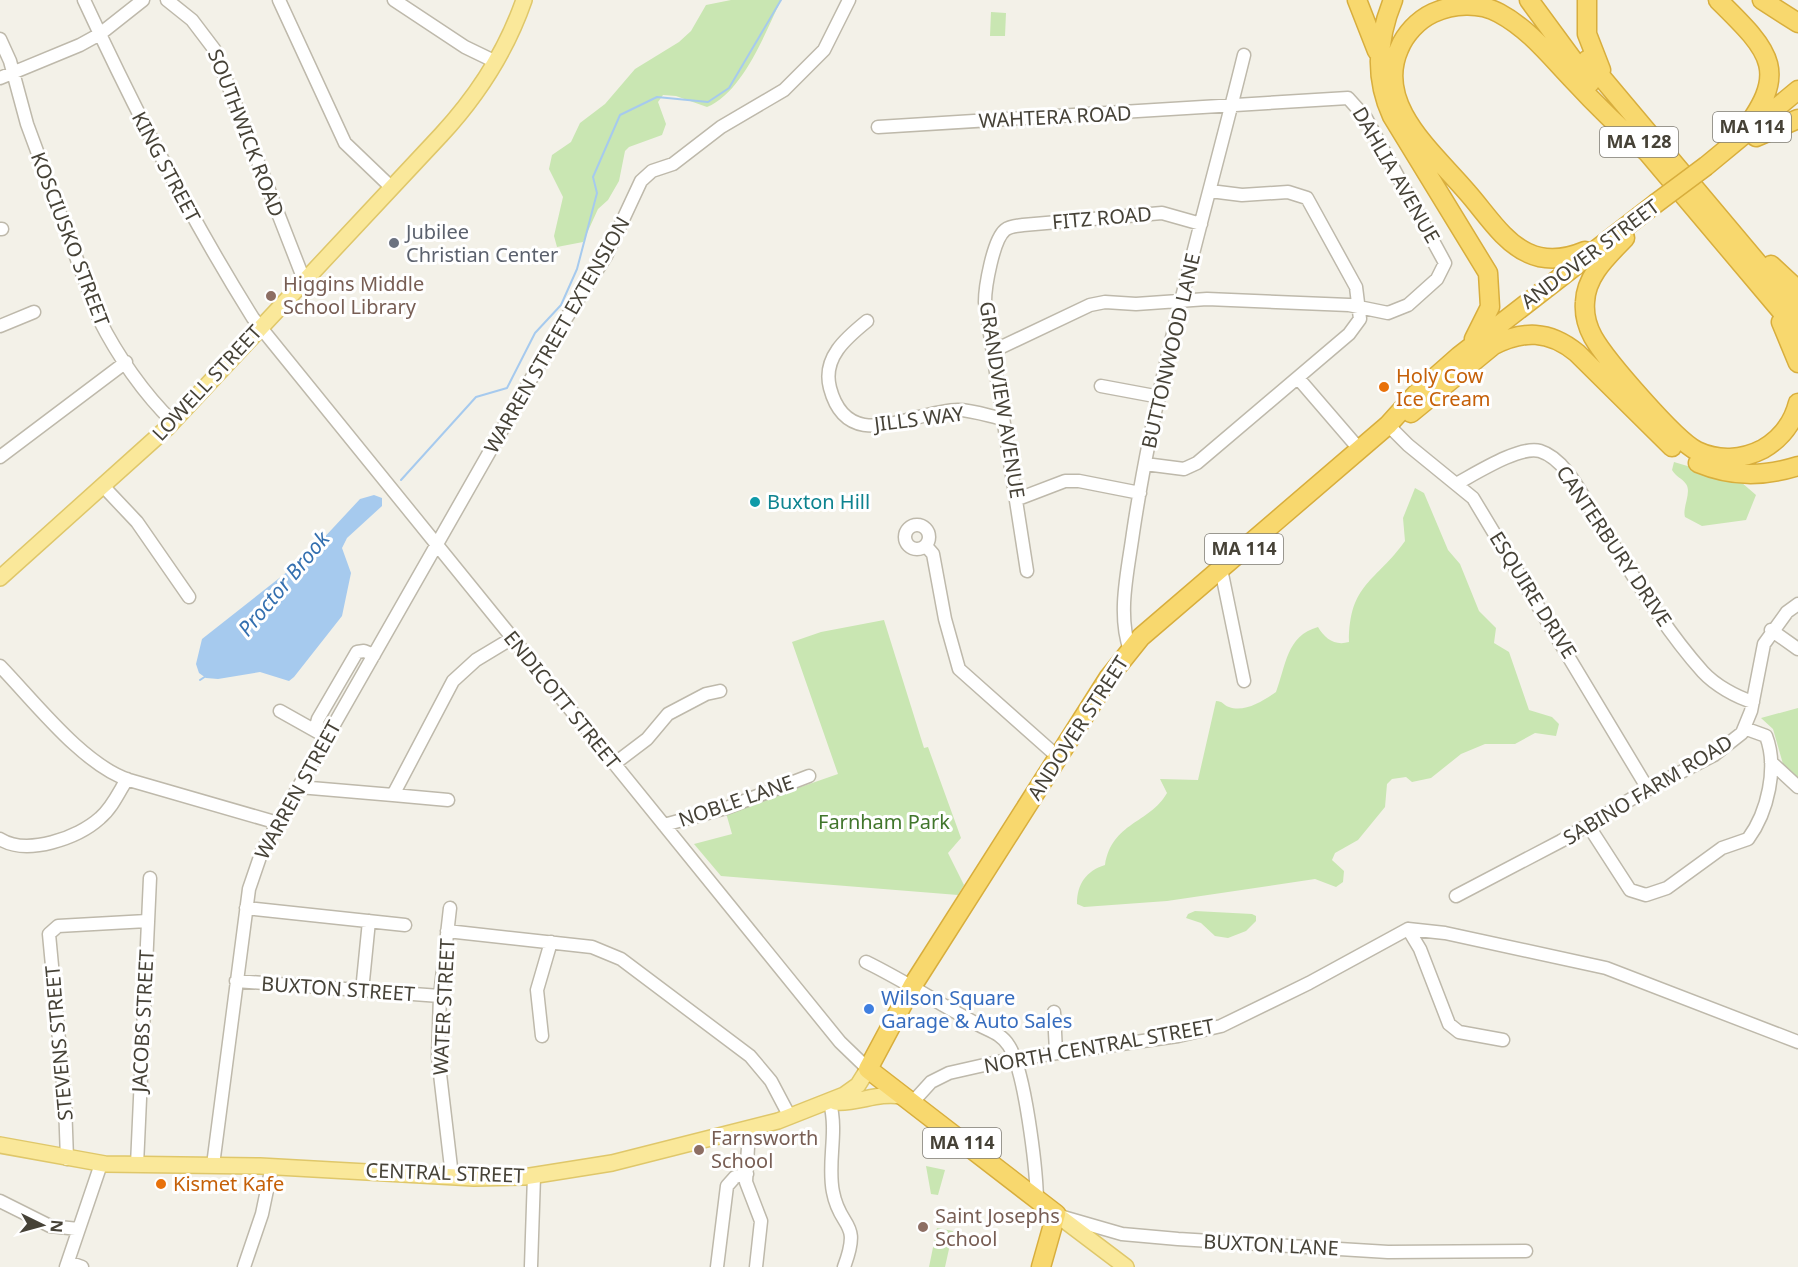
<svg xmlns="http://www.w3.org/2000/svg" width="1798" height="1267" font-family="'Noto Sans',sans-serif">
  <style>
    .green { fill: #c9e6b2 }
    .water { fill: #a6caee }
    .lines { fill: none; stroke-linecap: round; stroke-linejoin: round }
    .stream { stroke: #a6caee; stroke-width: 2 }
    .minor-casing { stroke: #beb9ab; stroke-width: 15 }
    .major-casing { stroke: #dfc76a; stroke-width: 18 }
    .highway-casing { stroke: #d8ae3d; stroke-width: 21 }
    .minor { stroke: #fff; stroke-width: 12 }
    .major { stroke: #fae89a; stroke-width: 15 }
    .highway { stroke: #f8d86e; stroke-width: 18 }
    .highway-bridge-casing { stroke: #d8ae3d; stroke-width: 21; stroke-linecap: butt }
    .highway-bridge { stroke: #f8d86e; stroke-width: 18 }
    .worship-dot { fill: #6b7280; stroke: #fff; stroke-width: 2 }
    .education-dot { fill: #8d6e63; stroke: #fff; stroke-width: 2 }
    .food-dot { fill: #e8710a; stroke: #fff; stroke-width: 2 }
    .culture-dot { fill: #0f9aa8; stroke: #fff; stroke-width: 2 }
    .shop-dot { fill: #3f7fe0; stroke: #fff; stroke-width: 2 }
    .labels { text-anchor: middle; stroke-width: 6; stroke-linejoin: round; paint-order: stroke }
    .shield { fill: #fff; stroke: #7e7b73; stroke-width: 1.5 }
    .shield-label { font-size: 18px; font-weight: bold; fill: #464237 }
    .street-label { font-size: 20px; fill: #464237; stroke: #fff }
    .worship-label { font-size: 20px; fill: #5b616d; stroke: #fff; text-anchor: start }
    .education-label { font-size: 20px; fill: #785e54; stroke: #fff; text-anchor: start }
    .food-label { font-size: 20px; fill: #c56008; stroke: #fff; text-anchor: start }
    .culture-label { font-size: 20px; fill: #0d838f; stroke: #fff; text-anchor: start }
    .park-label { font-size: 20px; fill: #41762c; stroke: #fff }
    .shop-label { font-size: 20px; fill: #366cbe; stroke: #fff; text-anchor: start }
    .water-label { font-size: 21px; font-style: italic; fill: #336faf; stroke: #fff }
  </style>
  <rect width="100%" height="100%" fill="#f3f1e8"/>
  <!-- green -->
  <path class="green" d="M731,0H781C765,33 743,92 707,107L676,96L663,95L658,102L666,124L662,135L629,147L625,151L619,181L608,200L598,209L583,242L557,247L554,236L563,197L549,169L552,155L571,142L580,123L605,104L635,69L679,42L691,31L706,5Z
    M991,12L1006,13L1005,36H990Z
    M1674,462L1741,482L1756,495L1746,520L1702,526L1685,517C1682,508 1692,492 1686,484C1682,478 1676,477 1672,470Z
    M1415,488L1424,493L1448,550L1460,564L1479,611L1496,628L1494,643L1509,652L1529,710L1552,717L1559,724L1556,736L1535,733L1515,744H1485L1461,754L1431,778L1412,782L1406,777L1392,779L1387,784L1385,807L1358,840L1335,853L1332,860L1344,871L1343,882L1336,887L1315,879L1167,901L1084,907L1077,904C1077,884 1086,871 1105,865C1112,822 1149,824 1167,793L1160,779L1198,780L1216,701C1223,701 1223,705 1229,707C1245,713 1264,700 1276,692C1286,666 1286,636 1318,627C1325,639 1335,646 1349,642C1349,583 1376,582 1405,541L1403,518Z
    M884,620L924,748L928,747L961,838L948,853L964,885L958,895L721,876L694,844L732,834L726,813L838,774L792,642L821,632Z
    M1798,708V777L1785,771L1773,729L1761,718Z
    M1195,911L1252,914L1256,916V921L1246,931L1228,938L1215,936L1201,923L1186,918L1188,914Z
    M926,1166L945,1170L938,1195L931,1194Z
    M937,1228L953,1231L945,1267H929Z"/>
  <!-- water -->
  <path class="water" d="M374,495L382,498V506L347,538L342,548L351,573L342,616L294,677L289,681L260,672L218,679L206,678L199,673L196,664L202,639L306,557L360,499Z"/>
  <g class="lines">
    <!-- stream -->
    <path class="stream" d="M401,480L476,397L507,388L535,333L561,305L577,269L597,193L593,177L620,115L657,97L708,102L729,88L781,0
      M200,680L206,676"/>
    <!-- minor casing -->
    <g class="minor-casing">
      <path id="minor" d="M84,0C135,110 189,216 253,318L840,1042L868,1069
        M167,0L192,20L214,49L304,280
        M279,0L345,143L392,188
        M394,0L465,47L496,62
        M0,39L10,61L27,124L99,319C117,355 144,394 173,422
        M0,78L80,45L100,34L143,0
        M878,127L1348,98L1366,118L1445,263L1437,279L1408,305L1388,313L1349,305L1207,299L1136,304L1105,302L1090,305L993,351
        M0,229H2
        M867,321C846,338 822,358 830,388C848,456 911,411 958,410C972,410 989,416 1003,419
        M0,326L34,312
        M1298,378L1360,450
        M1101,386L1160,397
        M1388,425L1408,445L1473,498L1648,789
        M0,457L126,362
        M1145,464L1184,469L1197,463L1349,334L1360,319L1356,287L1307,198L1288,192L1242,195L1210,191
        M1456,484C1475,474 1520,445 1540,451C1563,458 1579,489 1591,509C1626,563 1659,623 1703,672C1715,685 1736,697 1753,702
        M103,486L137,522L189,597
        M1018,499L1065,481H1079L1140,493
        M905 537a12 12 0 1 1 24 0a12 12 0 1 1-24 0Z
        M926,546L933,554L945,619L959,669L1058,757
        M1221,569L1244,681
        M1027,571L985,302C985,287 993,240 1005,230C1010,226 1016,226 1023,225L1162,213L1201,224
        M1771,630L1798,649
        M1130,650C1117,614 1128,570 1133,533C1157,372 1205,214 1244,55
        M0,666C34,701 83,765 129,780L278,823
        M280,711L321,734
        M315,730L318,719L357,652L364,651L374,655
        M1771,762L1798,787
        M614,764L647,739L668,714L706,694L720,691
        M299,787L393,795L453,681L476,660L511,639
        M393,795L448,800
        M664,825L726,808L809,776
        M1588,825L1630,890L1646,895L1667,888L1722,848L1748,839C1768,812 1778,767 1766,736L1744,728
        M0,839C27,856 78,838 100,818C112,808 119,792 127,779
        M1456,896L1561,841L1648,789L1714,755L1742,733L1751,711L1764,644L1787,612L1798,604
        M246,908L405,925
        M450,908L440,996L438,1057L452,1176
        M1408,929L1420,949L1449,1024L1459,1032L1503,1040
        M447,931L592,947L621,959L750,1056L771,1081L790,1117
        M866,962C905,981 941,1005 979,1025C990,1031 1002,1034 1009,1046C1025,1071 1036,1166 1037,1199
        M236,981L440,996
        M362,991L369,921
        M1054,1012L1056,1052
        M542,1036L537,990L551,942
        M830,1103C838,1133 827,1163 833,1192C840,1230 862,1219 844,1267
        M911,1104L931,1082L949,1073L1002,1061L1178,1036L1221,1026L1309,983L1408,929L1445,933L1606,968L1798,1042
        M749,1129L746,1182L761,1221L756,1267
        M67,1159L65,1103L49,934L58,926L147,921
        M137,1165L150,878
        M213,1165L249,889L262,851L563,323L606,256L641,181L652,171L673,164L721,127L784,90L824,50L849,0
        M0,1201L50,1226L78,1229
        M1063,1217L1122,1234L1178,1239L1388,1252L1526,1251
        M68,1262L82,1267
        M531,1266L534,1176
        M66,1267L101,1164
        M244,1267L262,1214L272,1166
        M717,1267L727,1186L735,1177L747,1174"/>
    </g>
    <!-- major casing -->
    <g class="major-casing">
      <path id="major" d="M0,578L167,428L441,135C478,95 506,52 524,0
        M835,1102C858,1104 877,1092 901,1096
        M0,1145L105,1164L260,1166L474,1178L524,1177L612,1163L778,1121L844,1095L858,1085L868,1069
        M1056,1214L1126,1267"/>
    </g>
    <!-- highway casing -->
    <g class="highway-casing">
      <path id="highway" d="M1357,0L1377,51
        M1393,0C1377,39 1374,77 1392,116L1488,273L1490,307L1474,339
        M1529,0L1590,83
        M1587,0V34L1601,70
        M1718,0C1772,53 1791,72 1738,138
        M1762,0L1798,23
        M1587,60L1798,311
        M1756,137L1798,119
        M1642,146L1798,331
        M1706,166L1798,90
        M1625,238C1608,256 1586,275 1585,302C1584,314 1587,326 1593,337C1606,360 1675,440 1697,451C1718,461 1742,460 1763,449C1780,439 1793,423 1798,403
        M1585,251C1566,259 1547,262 1528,253C1503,242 1485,212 1467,192C1434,153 1374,105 1399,49C1405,34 1418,20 1433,13C1453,4 1479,2 1499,13C1529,29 1550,56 1573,80C1597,106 1622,130 1648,153
        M1771,265L1798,290
        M1781,322L1798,363
        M1492,346C1523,330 1549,330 1577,353L1672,447
        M1411,413L1501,339
        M1698,463C1732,477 1763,477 1798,466
        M1041,1267L1056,1214L868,1069L913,985L1109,677L1141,637L1388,425L1416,394L1459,356L1655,204"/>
    </g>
    <!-- minor -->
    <use href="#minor" class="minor"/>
    <!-- major -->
    <use href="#major" class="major"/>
    <!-- highway -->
    <use href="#highway" class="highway"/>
    <!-- highway-bridge casing -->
    <g class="highway-bridge-casing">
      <path id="highway-bridge" d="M1655,204L1706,166"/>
    </g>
    <!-- highway-bridge -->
    <use href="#highway-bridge" class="highway-bridge"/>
  </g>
  <!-- markers -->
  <circle class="worship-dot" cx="394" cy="243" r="6"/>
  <g class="education-dot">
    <circle cx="271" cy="296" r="6"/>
    <circle cx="699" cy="1150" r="6"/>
    <circle cx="923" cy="1227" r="6"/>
  </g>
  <g class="food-dot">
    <circle cx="1384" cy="387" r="6"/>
    <circle cx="161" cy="1184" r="6"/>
  </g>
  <circle class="culture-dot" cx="755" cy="502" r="6"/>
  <circle class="shop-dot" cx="869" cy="1009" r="6"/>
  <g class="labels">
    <!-- shield labels -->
    <g class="shield">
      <rect x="1713" y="112" width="78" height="30" rx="4.5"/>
      <rect x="1600" y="127" width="78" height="30" rx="4.5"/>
      <rect x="1205" y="534" width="78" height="30" rx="4.5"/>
      <rect x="923" y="1128" width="78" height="30" rx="4.5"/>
    </g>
    <g class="shield-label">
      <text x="1752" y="133">MA 114</text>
      <text x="1639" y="148">MA 128</text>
      <text x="1244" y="555">MA 114</text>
      <text x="962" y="1149">MA 114</text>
    </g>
    <!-- street labels -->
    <g class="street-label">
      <text transform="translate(1055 117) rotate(-3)" y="7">WAHTERA ROAD</text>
      <text transform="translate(246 133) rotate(69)" y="7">SOUTHWICK ROAD</text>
      <text transform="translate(166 167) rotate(62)" y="7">KING STREET</text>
      <text transform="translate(1396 175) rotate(60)" y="7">DAHLIA AVENUE</text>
      <text transform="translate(1102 218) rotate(-5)" y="7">FITZ ROAD</text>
      <text transform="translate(70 239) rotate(69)" y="7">KOSCIUSKO STREET</text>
      <text transform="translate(1590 254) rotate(-37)" y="7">ANDOVER STREET</text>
      <text transform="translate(557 335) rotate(-60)" y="7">WARREN STREET EXTENSION</text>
      <text transform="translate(1171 351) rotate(-77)" y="7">BUTTONWOOD LANE</text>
      <text transform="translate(207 383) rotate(-47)" y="7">LOWELL STREET</text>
      <text transform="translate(1002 400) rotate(81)" y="7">GRANDVIEW AVENUE</text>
      <text transform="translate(919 419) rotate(-7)" y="7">JILLS WAY</text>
      <text transform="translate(1614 546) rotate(56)" y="7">CANTERBURY DRIVE</text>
      <text transform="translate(1533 595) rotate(58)" y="7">ESQUIRE DRIVE</text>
      <text transform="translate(562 700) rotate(51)" y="7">ENDICOTT STREET</text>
      <text transform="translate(1078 728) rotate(-57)" y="7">ANDOVER STREET</text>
      <text transform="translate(298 790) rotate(-61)" y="7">WARREN STREET</text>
      <text transform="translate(1648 790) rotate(-31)" y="7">SABINO FARM ROAD</text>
      <text transform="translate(736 801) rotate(-19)" y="7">NOBLE LANE</text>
      <text transform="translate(338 989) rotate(4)" y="7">BUXTON STREET</text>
      <text transform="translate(444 1007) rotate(-87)" y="7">WATER STREET</text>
      <text transform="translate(143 1021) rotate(-87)" y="7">JACOBS STREET</text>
      <text transform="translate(59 1043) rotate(-95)" y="7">STEVENS STREET</text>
      <text transform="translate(1099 1046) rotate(-10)" y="7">NORTH CENTRAL STREET</text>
      <text transform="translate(445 1173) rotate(2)" y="7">CENTRAL STREET</text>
      <text transform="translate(1271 1245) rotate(3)" y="7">BUXTON LANE</text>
    </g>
    <!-- worship labels -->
    <g class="worship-label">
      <text x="406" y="239">Jubilee<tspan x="406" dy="23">Christian Center</tspan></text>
    </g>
    <!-- education labels -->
    <g class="education-label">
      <text x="283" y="291">Higgins Middle<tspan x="283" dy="23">School Library</tspan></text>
      <text x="711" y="1145">Farnsworth<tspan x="711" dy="23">School</tspan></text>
      <text x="935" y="1223">Saint Josephs<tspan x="935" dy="23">School</tspan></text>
    </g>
    <!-- food labels -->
    <g class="food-label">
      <text x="1396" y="383">Holy Cow<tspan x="1396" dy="23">Ice Cream</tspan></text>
      <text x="173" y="1191">Kismet Kafe</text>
    </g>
    <!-- culture labels -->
    <g class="culture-label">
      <text x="767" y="509">Buxton Hill</text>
    </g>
    <!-- park labels -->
    <g class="park-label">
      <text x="884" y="829">Farnham Park</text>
    </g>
    <!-- shop labels -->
    <g class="shop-label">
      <text x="881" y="1005">Wilson Square<tspan x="881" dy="23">Garage &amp; Auto Sales</tspan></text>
    </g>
    <!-- water labels -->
    <g class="water-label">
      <text transform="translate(284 584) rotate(-50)" y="7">Proctor Brook</text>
    </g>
  </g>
  <!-- north arrow -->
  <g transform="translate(42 1225) rotate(95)" stroke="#ffffff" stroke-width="4.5" paint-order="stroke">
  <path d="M0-4.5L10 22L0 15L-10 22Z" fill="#464237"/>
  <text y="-9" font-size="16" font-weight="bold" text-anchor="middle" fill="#464237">N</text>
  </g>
</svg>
